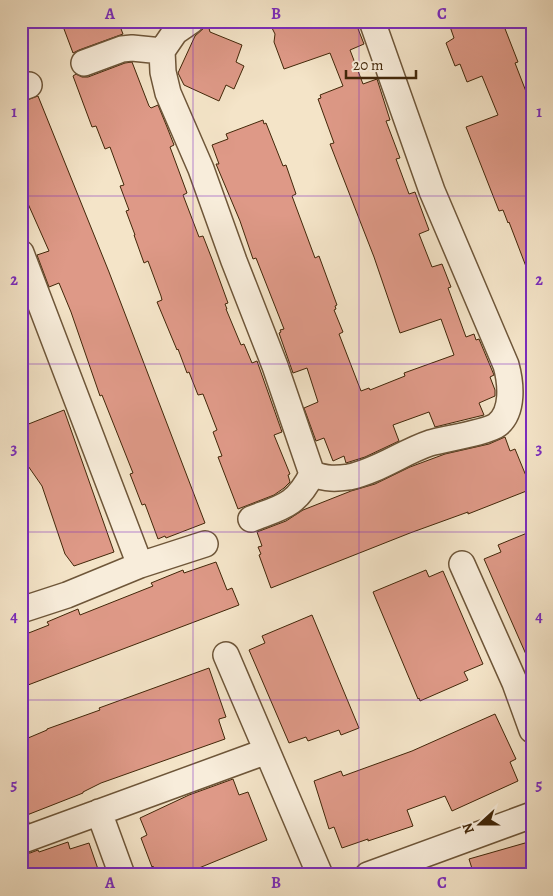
<svg xmlns="http://www.w3.org/2000/svg" width="553" height="896" font-family="Alegreya,serif">
  <style>
    .building { fill: #de9987; stroke: #422709 }
    .lines { fill: none; stroke-linecap: round; stroke-linejoin: round }
    .minor-casing { stroke: #6e5639; stroke-width: 28 }
    .minor { stroke: #f8eddb; stroke-width: 25 }
    .grid { fill: none; stroke: #7b2cbf; stroke-width: 1; stroke-opacity: 0.55 }
    .neatline { fill: none; stroke: #7b2cbf; stroke-width: 2 }
    .grid-label { font-size: 16px; text-anchor: middle; font-weight: bold; fill: #7b2cbf }
  </style>
  <rect width="100%" height="100%" fill="#f4e4c8"/>
  <filter id="stains"><feTurbulence type="fractalNoise" baseFrequency=".004" numOctaves="4"/><feColorMatrix values="0 0 0 0 .2 0 0 0 0 .09 0 0 0 0 .02 0 0 0 .5 -.17"/></filter>
  <radialGradient id="worn" r=".72"><stop offset=".6" stop-color="#630" stop-opacity="0"/><stop offset="1" stop-color="#630" stop-opacity=".3"/></radialGradient>
  <!-- building -->
  <path class="building" d="M61,21H118L123,34L79,50L73,53Z
    M205,21H207L210,32L242,45L236,62L244,66L234,89L226,85L219,101L184,85L178,73L195,36L204,28Z
    M276,21H355L364,44L350,50L363,84L377,79L390,120L386,121L400,158L396,159L409,194L415,192L429,230L419,234L432,267L442,264L451,287L448,288L466,337L474,334L476,340L479,339L494,375L490,377L495,390V396L479,403L484,415L435,427L429,412L393,425L399,441L365,457L346,463L344,456L333,461L324,438L316,441L304,408L318,402L307,368L293,373L279,333L281,332L280,330L284,329L256,258L253,259L240,221L216,164H219L212,145L228,139L226,134L263,120L264,124L266,123L283,166L286,165L296,194L292,196L315,258L319,256L337,305L335,306L336,309L334,310L343,332L339,334L361,391L369,388L370,390L405,376L404,373L454,355L441,319L400,333L374,257L330,144L334,143L318,99L321,98L320,95L343,86L330,53L284,69L274,42L275,34L272,28L278,26Z
    M448,21H502L518,62L515,63L532,107V277H530L509,222L508,223L503,210L499,211L466,127L498,115L482,76L467,82L460,64L455,66L446,43L454,38Z
    M21,56L28,71L21,73Z
    M132,62L149,106L151,108L158,105L167,127L174,145L170,147L187,193L183,195L199,237L203,236L212,259L228,303L225,304L227,309H226L241,345L244,344L252,363L257,361L282,432L274,435L290,474L288,475L290,482L284,488L274,495L238,509L218,457L222,456L213,432L217,430L203,394L198,395L189,372L187,373L178,349L177,350L157,302L162,300L161,296L148,261L144,263L134,235H135L126,211L129,210L120,186L124,185L110,147L105,149L96,126L92,127L73,76L76,74L82,77H88L125,63Z
    M38,96L109,272L205,523L166,538L165,536L158,539L145,504L142,505L130,474L133,473L102,395L100,396L71,312L59,283L49,287L37,255L49,251L21,188V102Z
    M64,410L114,552L74,566L65,554L42,486L26,463L21,431V427Z
    M505,437L510,451L515,449L531,488L529,490L468,514V512L410,533L271,588L259,555L261,554L258,547L262,546L257,532L286,521L303,510L351,491L375,484L410,467L445,454L489,444Z
    M532,531V668L484,559L501,552L498,545Z
    M216,562L227,590L232,588L239,605L28,685L21,668V636L49,625L47,622L78,609L80,615L153,586L151,583L183,570L184,573Z
    M426,570L429,577L443,571L483,664L464,672L468,680L420,701L419,698L418,699L373,592Z
    M312,615L359,728L341,735L339,730L308,741L306,737L289,743L249,650L265,643L262,636Z
    M209,668L226,717L219,719V721L225,739L101,783L83,792V793L27,815L29,823L21,825V741L47,730V729L100,710L99,708Z
    M495,714L516,759L510,762L518,781L452,811L445,796L407,810L413,826L368,841V839L342,848L334,827L329,829L314,781L341,771L343,776L412,751Z
    M233,779L239,795L248,792L267,840L182,875H157L153,866L152,867L141,838L147,835L140,818L189,795Z
    M532,841V875H474L469,859Z
    M68,842L70,849L89,843L100,875H21V852L30,853L38,850L39,852Z"/>
  <g class="lines">
    <!-- minor casing -->
    <g class="minor-casing">
      <path id="minor" d="M162,51L163,72L168,93L201,169L234,261L275,366L312,474
        M84,63L122,49L132,48L162,51L175,32L191,21
        M21,88L29,85
        M21,253L140,565
        M251,519C282,507 296,506 312,474C327,479 335,479 349,477C378,471 403,452 430,443C444,439 488,432 497,425C514,412 511,383 506,365L432,191L372,21
        M462,564L515,683L532,730
        M21,610L67,595L140,565L205,544
        M226,655L320,875
        M99,812L122,875
        M26,839L267,751
        M368,875L532,815"/>
    </g>
    <!-- minor -->
    <use href="#minor" class="minor"/>
  </g>
  <!-- grid -->
  <path class="grid" d="M193,21V875M359,21V875M21,196H532M21,364H532M21,532H532M21,700H532"/>
  <!-- margin -->
  <rect width="553" height="896" fill="none" stroke="#f4e4c8" stroke-width="55"/>
  <!-- north arrow -->
  <g transform="translate(480 824) rotate(249)" stroke="#f8eddb" stroke-width="4" paint-order="stroke">
  <path d="M0-4L9 19L0 12L-9 19Z" fill="#422709"/>
  <text y="-8" font-size="14" font-weight="bold" text-anchor="middle" fill="#422709">N</text>
  </g>
  <!-- scale -->
  <path d="M346 70v8h70v-8" fill="none" stroke="#422709" stroke-width="2.5"/>
  <text x="353" y="70" font-size="15" fill="#422709" stroke="#f8eddb" stroke-width="4" paint-order="stroke">20 m</text>
  <rect x="28" y="28" width="498" height="840" class="neatline"/>
  <g class="grid-label">
    <text x="110" y="19">A</text>
    <text x="276" y="19">B</text>
    <text x="442" y="19">C</text>
    <text x="14" y="117">1</text>
    <text x="539" y="117">1</text>
    <text x="14" y="285">2</text>
    <text x="539" y="285">2</text>
    <text x="14" y="454">3</text>
    <text x="539" y="454">3</text>
    <text x="14" y="622">4</text>
    <text x="539" y="622">4</text>
    <text x="14" y="790">5</text>
    <text x="539" y="790">5</text>
    <text x="110" y="888">A</text>
    <text x="276" y="888">B</text>
    <text x="442" y="888">C</text>
  </g>
  <rect width="100%" height="100%" filter="url(#stains)"/>
  <rect width="100%" height="100%" fill="url(#worn)"/>
</svg>
